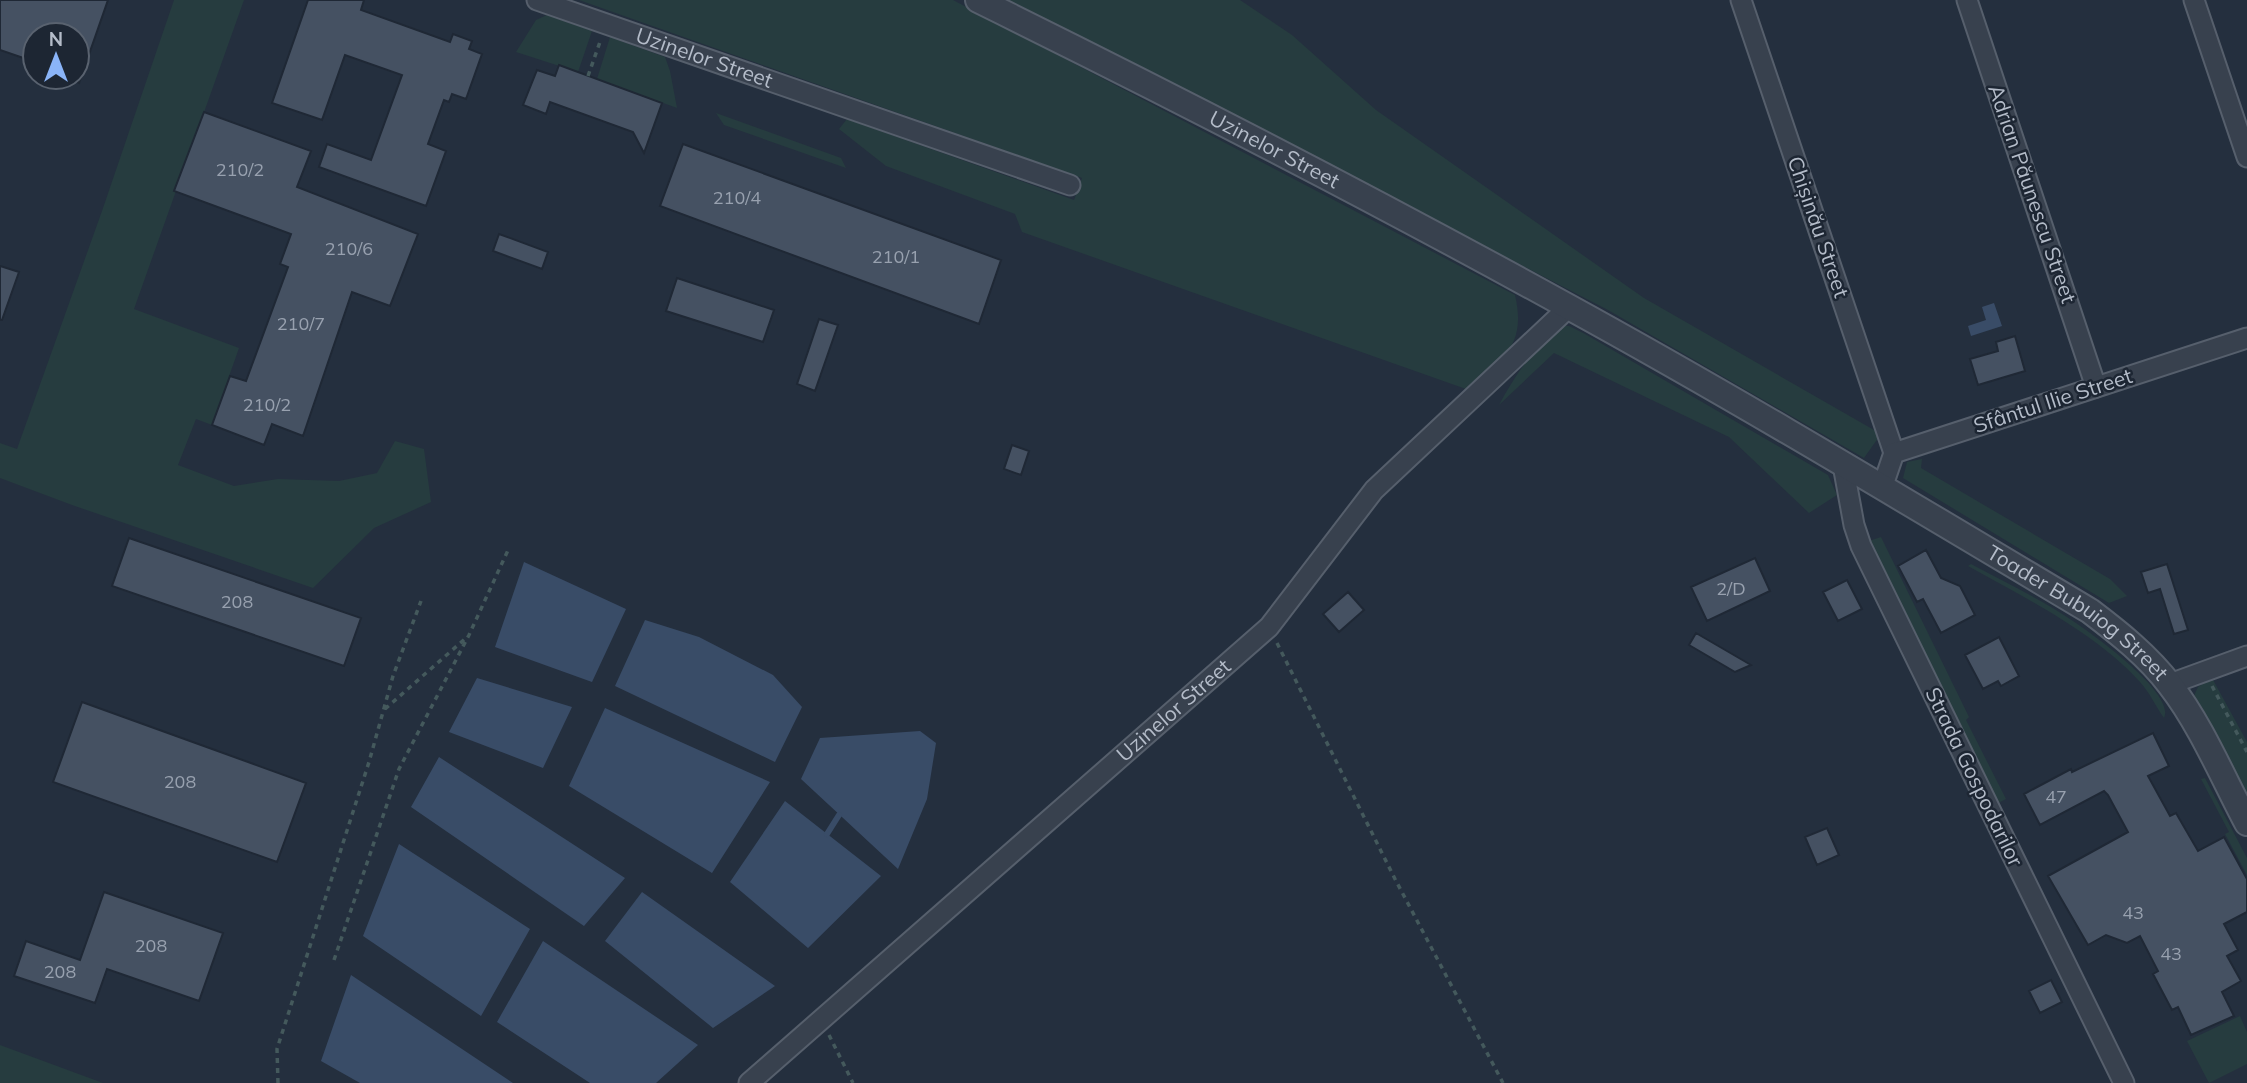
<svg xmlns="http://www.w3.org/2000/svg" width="2247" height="1083" font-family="Mulish,sans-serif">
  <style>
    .green { fill: #263c3f }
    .water { fill: #394c67 }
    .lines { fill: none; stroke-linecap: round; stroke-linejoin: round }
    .stream { stroke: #394c67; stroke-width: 6 }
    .building { fill: #455162; stroke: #1f2835; stroke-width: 2 }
    .minor-casing { stroke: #565f6c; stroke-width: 23 }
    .tertiary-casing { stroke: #565f6c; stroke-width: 28 }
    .path { stroke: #44595c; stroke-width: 3.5; stroke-dasharray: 5 5; stroke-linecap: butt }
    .minor { stroke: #38414e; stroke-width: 19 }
    .tertiary { stroke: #38414e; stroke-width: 24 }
    .labels { text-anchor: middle; stroke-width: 5; stroke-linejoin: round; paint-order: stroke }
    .number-label { font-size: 18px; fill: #98a1af }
    .street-label { font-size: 21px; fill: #b4bcc9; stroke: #1d2633 }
  </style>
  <rect width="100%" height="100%" fill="#242f3e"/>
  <!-- green -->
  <path class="green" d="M174,0H244L134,309L239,348L212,425L196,419L178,465L234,486L278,479L339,481L377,473L395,441L424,449L431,502L374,528L313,588L72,505L0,478V443L17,449L102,211Z
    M579,0H953L1515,295C1527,346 1502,361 1466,389L1022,232L1015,214L886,166L839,129L847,119L1074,200L1082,178Z
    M1009,0H1240L1292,35L1376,110L1644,298L1881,434L1864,458L1608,310Z
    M547,15L592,31L578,72L516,52L536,20Z
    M610,37L665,57L670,71L677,108L597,79Z
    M716,113L841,158L846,168L724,125Z
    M1561,326H1569L1585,334L1828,475L1837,495L1809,513L1729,437L1554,353L1499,405C1515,375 1534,347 1561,326Z
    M1922,459L1921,468L2110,579L2127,596L2109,603L1903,478L1907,462Z
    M1881,537L1969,717L1966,720L2006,799L1998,803L1869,541Z
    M1971,564C2006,583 2043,600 2076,623C2095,636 2176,694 2164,718C2156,707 2150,693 2140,682C2097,634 2024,597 1968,566Z
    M2212,678L2247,742V799L2192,700L2198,687Z
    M2205,778L2247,858V875L2225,834L2229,832L2201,779Z
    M2240,1016L2247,1032V1064L2209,1083L2187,1041Z
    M0,1045L103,1083H0Z"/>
  <!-- water -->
  <path class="water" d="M1994,303L2002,326L1971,336L1968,326L1986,320L1982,307Z
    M524,562L626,609L592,682L495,647Z
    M645,620L699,637L773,675L802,707L775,762L615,686Z
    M477,678L572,707L543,768L449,732Z
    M605,708L770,782L712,873L569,786Z
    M920,731L936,743L927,799L898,869L801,779L820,738Z
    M439,757L625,878L584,926L411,807Z
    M785,801L881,876L808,948L730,882Z
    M399,844L530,929L481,1016L363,936Z
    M642,892L775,986L713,1028L605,941Z
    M543,941L698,1045L656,1083H590L497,1022Z
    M351,975L513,1083H360L321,1061Z"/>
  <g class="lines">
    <!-- stream -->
    <path class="stream" d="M827,834L839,815"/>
  </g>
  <!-- building -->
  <path class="building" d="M0,0H108L79,83L77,82V35H35V62L0,50Z
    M308,0H364L361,10L450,42L453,34L472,41L469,49L482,54L466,99L452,94L449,102L444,100L428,144L446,151L426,206L319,167L327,144L371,160L402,75L345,55L322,120L272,103Z
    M559,65L662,103L644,153L633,132L550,102L546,114L523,105L537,70L555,76Z
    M204,112L311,151L297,187L418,234L390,306L352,292L303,436L272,424L264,445L212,425L230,376L246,381L288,267L280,264L291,234L174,191Z
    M683,144L1001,260L979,324L660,206Z
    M499,234L548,252L542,269L493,251Z
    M0,266L19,272L2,320H0Z
    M677,278L774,310L763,342L666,311Z
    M819,319L838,325L815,391L797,384Z
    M2015,336L2025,371L1978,385L1970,359L1998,351L1996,342Z
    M1012,445L1029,451L1021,475L1004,469Z
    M129,538L361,618L344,666L112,586Z
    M1926,550L1941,578L1960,586L1975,615L1941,633L1923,599L1917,602L1898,566Z
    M1755,558L1770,591L1707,621L1691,587Z
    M2167,564L2188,630L2174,634L2160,589L2148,593L2141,572Z
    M1847,580L1862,609L1838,621L1823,592Z
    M1348,592L1364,610L1339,632L1323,614Z
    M1696,633L1751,665L1735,672L1689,645Z
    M1999,637L2019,676L2001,686L1998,681L1983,689L1965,655Z
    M82,702L306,783L277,862L53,782Z
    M2153,733L2169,766L2148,776L2170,816L2176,813L2198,851L2224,837L2247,879V912L2224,924L2238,950L2227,956L2241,981L2222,992L2234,1016L2191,1035L2178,1007L2172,1010L2153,974L2158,971L2140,936L2127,943L2106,935L2088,945L2048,876L2128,832L2108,795L2104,791L2040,825L2024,794L2071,769L2072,772Z
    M1827,828L1839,855L1817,865L1805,837Z
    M104,892L223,933L199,1001L107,969L95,1003L14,976L26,941L80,960Z
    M2051,980L2062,1002L2040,1013L2029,991Z"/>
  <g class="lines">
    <!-- minor casing -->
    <g class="minor-casing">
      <g id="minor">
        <path id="s1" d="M537,0L1070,185"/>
        <path d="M1741,0L1894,453"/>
        <path d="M1967,0L2096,387"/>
        <path d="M2194,0L2247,157"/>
        <path d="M1843,465L1854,525L1861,546L2124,1083"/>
        <path d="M1882,488L1894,453L2247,338"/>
        <path d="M2170,684L2247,656"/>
        <path id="s2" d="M749,1083L1269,627L1374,490L1569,307"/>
      </g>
    </g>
    <!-- tertiary casing -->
    <g class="tertiary-casing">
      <g id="tertiary">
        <path id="s3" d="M978,0C1177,98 1373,199 1567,306C1744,403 1917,508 2090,611C2119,633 2148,656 2170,685C2201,725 2223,778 2247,823"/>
      </g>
    </g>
    <!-- path -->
    <path class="path" d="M588,76L601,39
      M1277,643L1395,879L1503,1083
      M2212,686L2247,752
      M385,709L466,638
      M334,960L399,769L469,635L509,548
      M829,1035L853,1083
      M278,1083L277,1049L369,762L393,676L421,601"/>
    <!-- minor -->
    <use href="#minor" class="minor"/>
    <!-- tertiary -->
    <use href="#tertiary" class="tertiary"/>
  </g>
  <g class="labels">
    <!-- number labels -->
    <g class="number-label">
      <text x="240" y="176">210/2</text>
      <text x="737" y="204">210/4</text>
      <text x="349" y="255">210/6</text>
      <text x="896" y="263">210/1</text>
      <text x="301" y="330">210/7</text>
      <text x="267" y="411">210/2</text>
      <text x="1731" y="595">2/D</text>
      <text x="237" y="608">208</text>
      <text x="180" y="788">208</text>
      <text x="2056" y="803">47</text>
      <text x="2133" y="919">43</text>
      <text x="151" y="952">208</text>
      <text x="2171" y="960">43</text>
      <text x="60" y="978">208</text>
    </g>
    <!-- street labels -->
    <g class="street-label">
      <text dy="7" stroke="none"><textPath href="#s1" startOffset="177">Uzinelor Street</textPath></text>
      <text dy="7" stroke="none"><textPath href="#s3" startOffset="332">Uzinelor Street</textPath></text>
      <text transform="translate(2032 194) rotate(71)" y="7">Adrian Păunescu Street</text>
      <text transform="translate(1818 227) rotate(71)" y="7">Chișinău Street</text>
      <text transform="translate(2053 401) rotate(-18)" y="7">Sfântul Ilie Street</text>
      <text dy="7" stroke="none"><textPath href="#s3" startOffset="1260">Toader Bubuiog Street</textPath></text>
      <text dy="7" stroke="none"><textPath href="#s2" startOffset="565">Uzinelor Street</textPath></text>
      <text transform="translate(1974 777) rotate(64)" y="7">Strada Gospodarilor</text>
    </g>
  </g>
  <!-- north arrow -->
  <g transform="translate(56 56)"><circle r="33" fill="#1d2633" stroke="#59626f" stroke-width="2"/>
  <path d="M0-5L12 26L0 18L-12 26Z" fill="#8ab4f8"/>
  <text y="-10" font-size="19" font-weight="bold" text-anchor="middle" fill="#b4bcc9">N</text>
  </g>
</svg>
